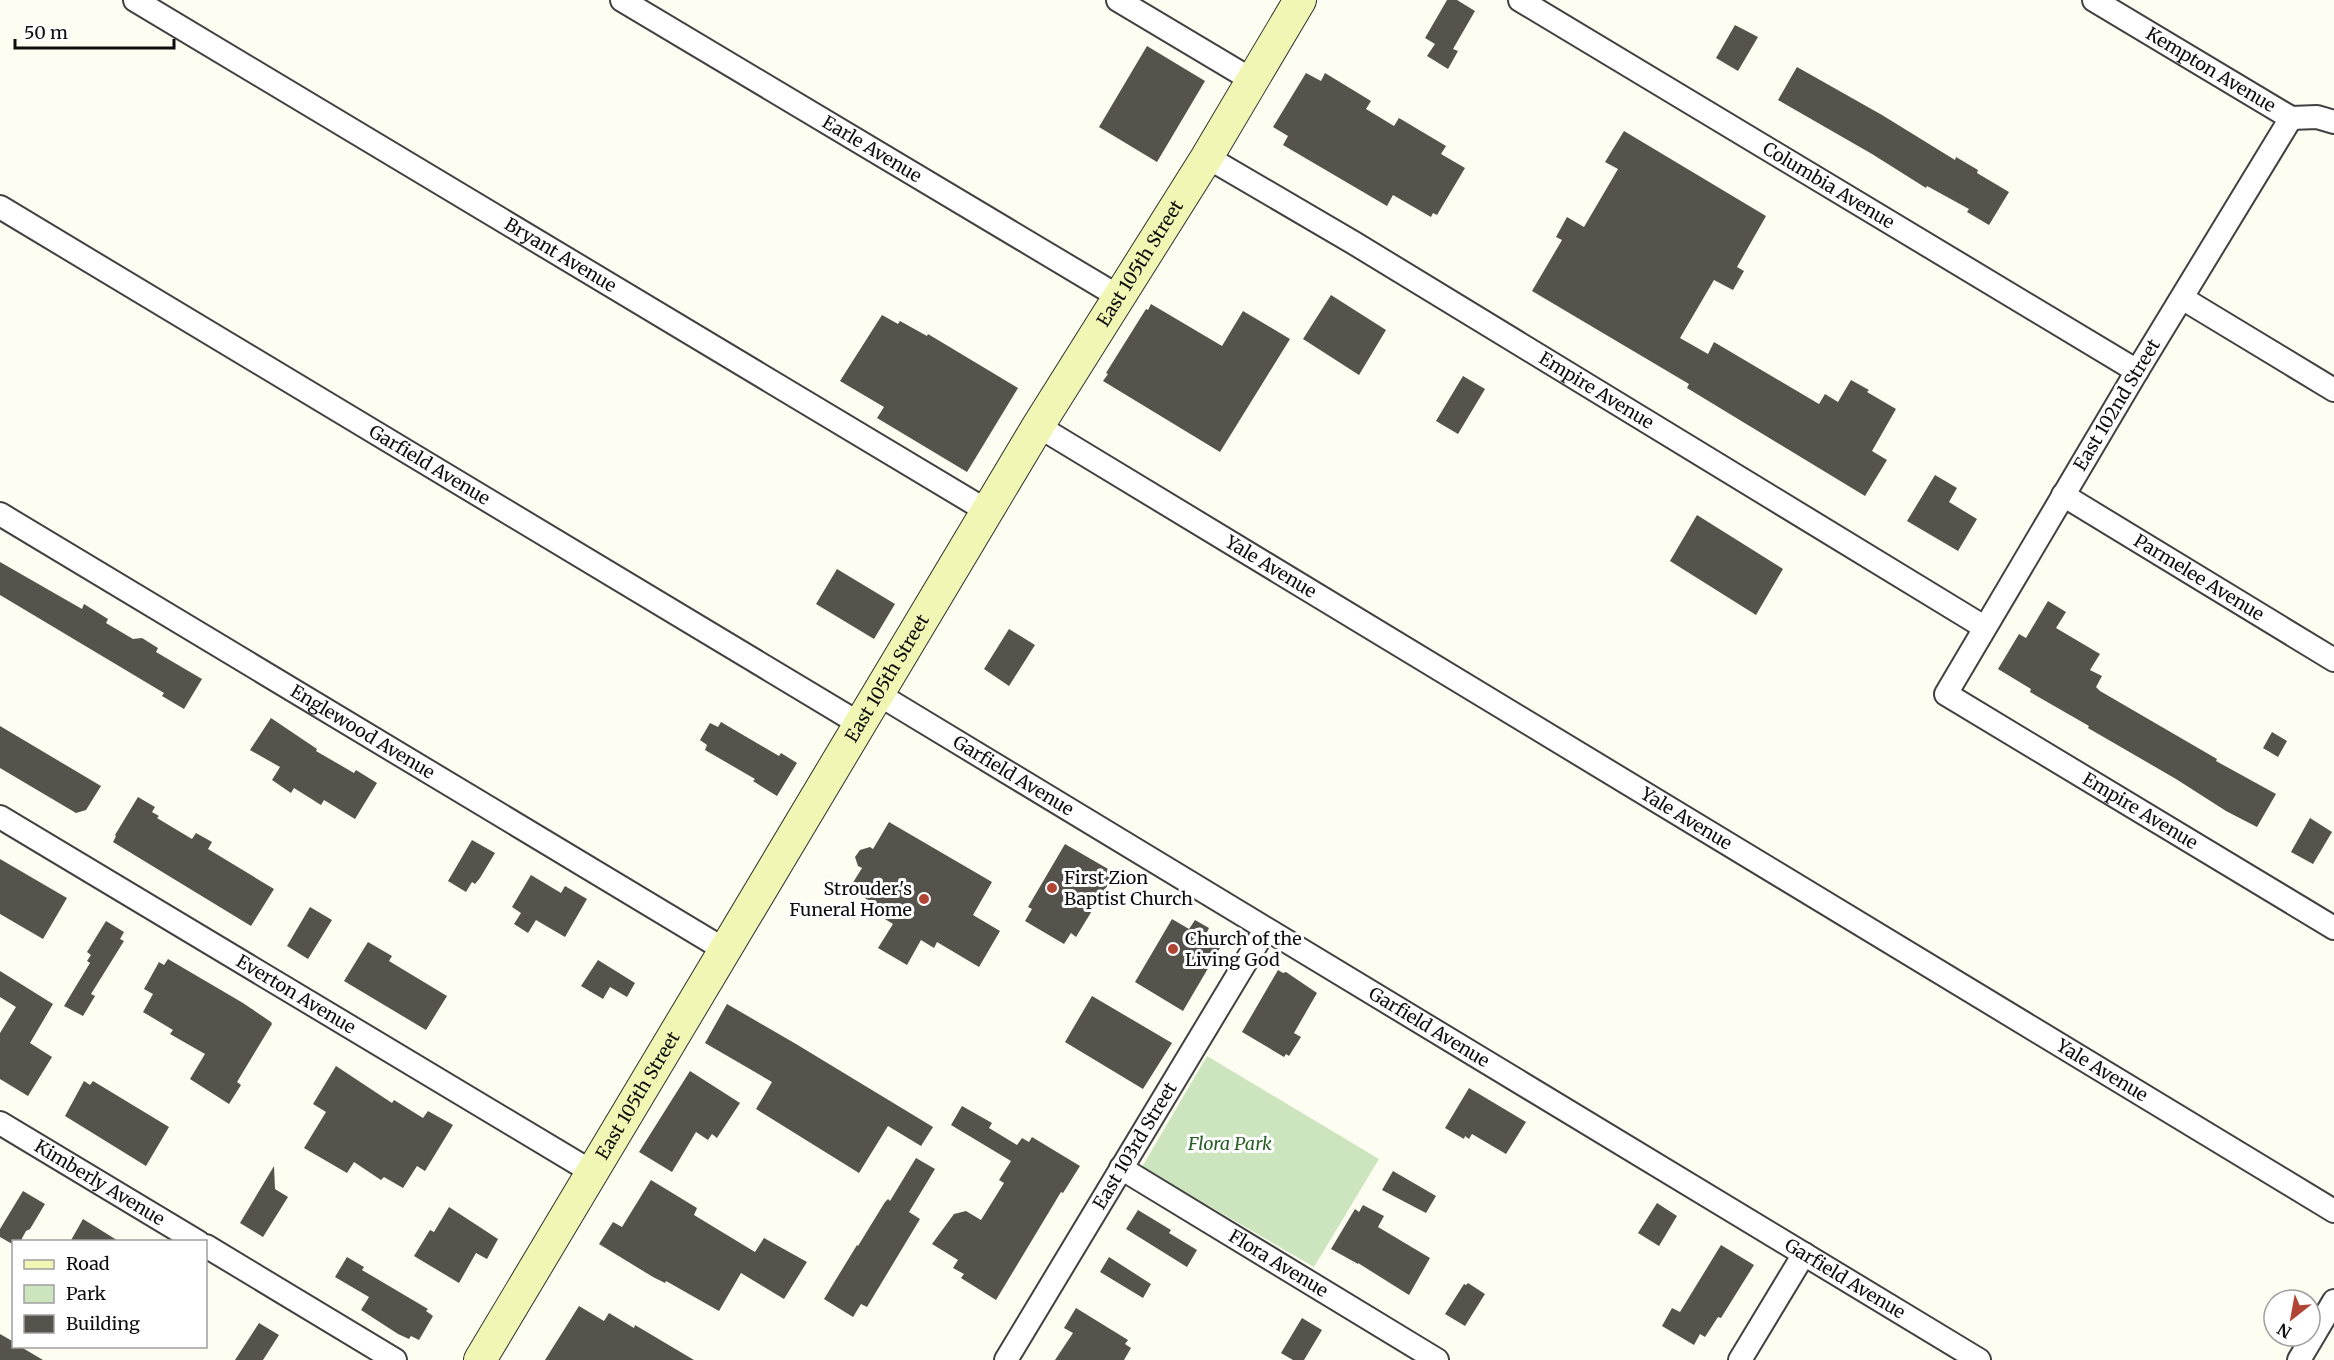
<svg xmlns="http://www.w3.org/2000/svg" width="2334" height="1360" font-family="Merriweather,serif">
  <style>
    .green { fill: #cce5be }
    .building { fill: #56524c }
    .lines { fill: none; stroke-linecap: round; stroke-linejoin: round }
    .street-casing { stroke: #414141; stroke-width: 26 }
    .secondary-casing { stroke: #303030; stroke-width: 34 }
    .street { stroke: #fff; stroke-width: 22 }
    .secondary { stroke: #f2f6b4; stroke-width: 32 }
    .poi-dot { fill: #b04435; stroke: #fff; stroke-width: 2 }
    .labels { text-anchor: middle; stroke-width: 6; stroke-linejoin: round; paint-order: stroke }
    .street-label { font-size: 18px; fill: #0e0e0e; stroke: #fff }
    .poi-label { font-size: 18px; fill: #0e0e0e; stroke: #fff; text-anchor: start }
    .park-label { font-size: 18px; font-style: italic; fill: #275f25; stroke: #fff }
  </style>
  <rect width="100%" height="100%" fill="#fdfdf1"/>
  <!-- green -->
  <path class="green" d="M1207,1056L1379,1159L1314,1267L1142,1167Z"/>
  <!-- building -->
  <path class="building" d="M1447,0H1457L1475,11L1453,49L1458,51L1448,69L1427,56L1435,44L1425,38Z
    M1735,25L1758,37L1738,71L1716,58Z
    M1147,46L1205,81L1157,162L1099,127Z
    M1797,67L1882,115L1955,160L1956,157L1978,170L1977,173L2009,192L1989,225L1967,212L1969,209L1927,186L1926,188L1872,154L1778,100Z
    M1306,73L1321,81L1325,73L1371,101L1366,109L1394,126L1399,118L1446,146L1441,154L1465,168L1437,215L1433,213L1431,217L1393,195L1387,206L1283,145L1288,136L1273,127Z
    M1624,131L1766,216L1737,267L1744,271L1733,290L1714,280L1680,338L1708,354L1714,342L1819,404L1825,394L1838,402L1851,380L1869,390L1867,392L1896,409L1872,451L1887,460L1865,496L1687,388L1689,384L1532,291L1562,240L1556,237L1567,217L1584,227L1618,169L1605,162Z
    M1331,295L1386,330L1359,375L1303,339Z
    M1151,304L1222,346L1243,311L1290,339L1220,452L1103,381L1108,374L1106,373L1146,309L1148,310Z
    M882,315L898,324L900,321L927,336L928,334L1018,388L967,472L877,418L884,407L840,381Z
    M1463,376L1485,389L1458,434L1436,421Z
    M1935,475L1957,488L1949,502L1977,519L1958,551L1907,521Z
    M1697,515L1783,569L1756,615L1670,561Z
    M0,562L82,609L84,604L108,619L106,623L133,639L142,638L158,648L156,652L202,679L184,709L162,696L164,693L0,595Z
    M837,569L895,604L874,639L816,604Z
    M2048,601L2066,612L2056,628L2100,654L2090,670L2102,676L2096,687L2100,691L2217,759L2216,761L2276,794L2257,827L2226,811L2176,779L2088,728L2089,726L2030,692L2031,689L1998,669L2019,634L2026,638Z
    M1009,629L1035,645L1009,686L984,669Z
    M271,718L317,749L316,751L354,773L356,770L377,783L355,819L324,800L321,805L294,788L291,793L272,780L280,767L250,750Z
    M721,722L779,756L781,753L797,763L777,796L753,781L755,779L705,750L707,745L700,740L710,723L718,727Z
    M0,726L101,786L86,810L76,813L0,768Z
    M2272,732L2287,741L2278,757L2263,748Z
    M138,797L155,807L152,812L159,816L157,818L192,839L196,833L212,842L208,849L274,889L251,926L113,842L116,836L115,835Z
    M2310,818L2332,832L2313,864L2291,852Z
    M889,822L992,882L973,915L1000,931L979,967L937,942L934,948L921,940L907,965L878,948L893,924L880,916L884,909L849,889L862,868L858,866L855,857L860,850L870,847L873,849Z
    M472,840L495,853L480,878L475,884L472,882L466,892L448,881Z
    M1065,844L1115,873L1076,937L1071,933L1064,944L1025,921L1032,909L1028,907Z
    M0,859L67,898L43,939L0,914Z
    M531,875L561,893L565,886L587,899L565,937L536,920L528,933L514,924L521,913L512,907Z
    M310,907L332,920L308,959L287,946Z
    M1172,919L1189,929L1195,920L1209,928L1204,938L1220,948L1183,1011L1135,982Z
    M106,921L124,932L120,939L124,941L91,994L95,996L83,1016L64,1006L90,963L87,961L91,955L87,952Z
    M368,942L392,956L389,961L447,996L426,1030L344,981Z
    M168,959L243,1003L271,1022L272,1024L237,1082L241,1085L229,1104L190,1079L205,1054L170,1034L173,1030L143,1012L153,994L144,989L159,962L164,965Z
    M598,960L635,983L627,997L610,987L603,999L581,986Z
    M1278,970L1283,973L1286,972L1317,993L1294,1033L1301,1037L1289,1056L1286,1054L1284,1057L1242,1032Z
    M0,971L53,1004L30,1043L52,1057L28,1096L0,1079V1033L16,1007L0,997Z
    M1092,996L1172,1043L1143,1089L1065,1042Z
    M727,1004L796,1044L933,1127L921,1146L888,1126L859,1173L756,1109L772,1082L705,1043Z
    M336,1066L392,1103L394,1100L423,1118L428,1111L453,1125L425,1171L417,1166L403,1188L384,1177L381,1180L354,1162L347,1173L304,1148L326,1112L313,1104Z
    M690,1071L740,1103L717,1138L712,1134L708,1140L696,1132L672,1172L639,1152Z
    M84,1081L90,1085L93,1081L169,1127L146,1166L65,1116Z
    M1469,1088L1526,1122L1506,1154L1472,1134L1469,1139L1465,1136L1464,1139L1445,1128Z
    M962,1106L992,1123L989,1128L1017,1145L1022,1138L1029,1142L1032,1137L1080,1166L1063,1193L1061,1192L996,1300L961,1278L964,1274L953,1268L958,1260L932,1244L954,1214L966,1211L981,1220L1004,1183L999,1180L1011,1161L951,1125Z
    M916,1158L935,1169L909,1212L920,1219L867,1307L861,1304L853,1317L824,1299L857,1245L858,1246L885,1202L888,1199L890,1201Z
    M274,1166L275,1189L288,1197L263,1237L240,1223Z
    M1393,1171L1436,1196L1426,1213L1382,1190Z
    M651,1180L697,1208L694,1215L755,1252L764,1238L807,1262L784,1299L741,1273L719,1311L666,1281L665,1283L653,1277L599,1244L613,1222L622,1227Z
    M23,1191L45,1204L30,1229L26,1231L20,1242H14V1245L0,1237V1229Z
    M1657,1203L1677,1216L1659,1246L1638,1233Z
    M1363,1205L1384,1216L1378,1227L1430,1258L1409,1295L1358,1263V1264L1331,1249L1355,1209L1359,1212Z
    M449,1207L498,1239L487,1259L476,1253L459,1283L414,1256L430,1230L434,1232Z
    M1138,1210L1171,1230L1169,1233L1197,1250L1187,1267L1126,1229Z
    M83,1219L120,1242H70Z
    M1721,1245L1754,1265L1721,1318L1718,1317L1705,1337L1700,1334L1694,1345L1662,1326L1672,1308L1680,1312Z
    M347,1257L364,1267L362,1270L428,1309L426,1311L433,1316L419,1340L411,1336L409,1339L398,1334L361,1310L369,1297L335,1277Z
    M1109,1257L1151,1284L1143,1298L1100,1272Z
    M1468,1283L1485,1294L1465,1326L1445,1314L1464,1284L1466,1285Z
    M579,1306L604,1321L609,1313L634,1328L635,1325L694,1360H545Z
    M1076,1308L1128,1340L1125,1344L1131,1348L1124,1360H1055L1073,1333L1064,1328Z
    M1302,1318L1322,1330L1304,1360H1293L1281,1353Z
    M259,1323L279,1335L263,1360H235Z
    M0,1334L14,1342V1347H21L43,1360H0Z"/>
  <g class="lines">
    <!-- street casing -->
    <g class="street-casing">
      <g id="street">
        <path id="s1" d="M135,0L987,511"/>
        <path id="s2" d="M622,0L1121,298"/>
        <path d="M1118,0L1252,80"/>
        <path id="s3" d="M1520,0L2137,371"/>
        <path id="s4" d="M2094,0L2291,118L2317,117L2334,122"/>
        <path id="s5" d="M2291,118L2137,371L1946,694L2334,928"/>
        <path id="s6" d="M1207,157L1354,243L1984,627"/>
        <path id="s7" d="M0,207L860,724"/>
        <path d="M2182,298L2334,390"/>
        <path id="s8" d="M1038,426L2334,1211"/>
        <path id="s9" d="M2063,495L2334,660"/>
        <path id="s10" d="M0,514L725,950"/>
        <path id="s11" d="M878,694L1979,1360"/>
        <path id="s12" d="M0,817L592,1172"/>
        <path id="s13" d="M0,1123L198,1242"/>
        <path id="s14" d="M1121,1168L1437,1360"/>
        <path d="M206,1246L395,1360"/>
        <path id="s15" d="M1006,1360L1265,930"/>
        <path d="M1740,1360L1804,1254"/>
        <path d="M2299,1360L2334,1301"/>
      </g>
    </g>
    <!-- secondary casing -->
    <g class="secondary-casing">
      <g id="secondary">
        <path id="s16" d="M480,1360L1038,426L1207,157L1300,0"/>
      </g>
    </g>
    <!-- street -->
    <use href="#street" class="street"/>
    <!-- secondary -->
    <use href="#secondary" class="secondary"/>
  </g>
  <!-- markers -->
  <g class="poi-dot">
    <circle cx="1052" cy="888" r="6"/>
    <circle cx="924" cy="899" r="6"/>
    <circle cx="1173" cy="949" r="6"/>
  </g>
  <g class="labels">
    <!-- street labels -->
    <g class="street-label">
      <text dy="6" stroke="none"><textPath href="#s4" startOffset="136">Kempton Avenue</textPath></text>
      <text dy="6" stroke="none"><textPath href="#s2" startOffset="291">Earle Avenue</textPath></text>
      <text dy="6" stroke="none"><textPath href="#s3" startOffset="360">Columbia Avenue</textPath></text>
      <text dy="6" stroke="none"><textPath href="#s1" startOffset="496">Bryant Avenue</textPath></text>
      <text dy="6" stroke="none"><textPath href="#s16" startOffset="1280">East 105th Street</textPath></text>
      <text dy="6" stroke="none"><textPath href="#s6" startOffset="454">Empire Avenue</textPath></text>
      <text transform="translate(2117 405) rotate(-59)" y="6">East 102nd Street</text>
      <text dy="6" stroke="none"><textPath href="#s7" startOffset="501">Garfield Avenue</textPath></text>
      <text dy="6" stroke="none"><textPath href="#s8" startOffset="272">Yale Avenue</textPath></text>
      <text dy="6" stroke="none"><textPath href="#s9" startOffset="159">Parmelee Avenue</textPath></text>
      <text dy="6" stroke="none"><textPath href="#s16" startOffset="794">East 105th Street</textPath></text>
      <text dy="6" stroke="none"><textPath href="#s10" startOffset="423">Englewood Avenue</textPath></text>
      <text dy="6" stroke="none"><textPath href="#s11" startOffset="158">Garfield Avenue</textPath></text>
      <text dy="6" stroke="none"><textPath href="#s5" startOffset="898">Empire Avenue</textPath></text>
      <text dy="6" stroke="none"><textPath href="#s8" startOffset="758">Yale Avenue</textPath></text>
      <text dy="6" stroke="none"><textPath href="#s12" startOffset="345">Everton Avenue</textPath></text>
      <text dy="6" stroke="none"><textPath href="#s11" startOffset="644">Garfield Avenue</textPath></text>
      <text dy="6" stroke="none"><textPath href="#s8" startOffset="1244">Yale Avenue</textPath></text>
      <text dy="6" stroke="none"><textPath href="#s16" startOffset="308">East 105th Street</textPath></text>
      <text dy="6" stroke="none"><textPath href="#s15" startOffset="250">East 103rd Street</textPath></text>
      <text dy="6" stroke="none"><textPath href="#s13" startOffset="116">Kimberly Avenue</textPath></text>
      <text dy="6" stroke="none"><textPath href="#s14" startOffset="184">Flora Avenue</textPath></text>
      <text dy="6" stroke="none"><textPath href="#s11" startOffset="1130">Garfield Avenue</textPath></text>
    </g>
    <!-- poi labels -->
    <g class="poi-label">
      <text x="1064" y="884">First Zion<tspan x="1064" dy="21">Baptist Church</tspan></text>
      <text x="912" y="895" text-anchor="end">Strouder's<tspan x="912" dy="21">Funeral Home</tspan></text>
      <text x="1185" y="945">Church of the<tspan x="1185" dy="21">Living God</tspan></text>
    </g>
    <!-- park labels -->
    <g class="park-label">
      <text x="1230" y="1150">Flora Park</text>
    </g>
  </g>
  <!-- legend -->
  <rect x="12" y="1240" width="195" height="108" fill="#ffffff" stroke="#9f9f9f" stroke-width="1.5"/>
  <rect x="24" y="1260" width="30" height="9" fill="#f2f6b4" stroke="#9f9f9f" stroke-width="1.5"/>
  <text x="66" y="1270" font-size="18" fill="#0e0e0e">Road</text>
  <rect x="24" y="1285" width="30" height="18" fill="#cce5be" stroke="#9f9f9f" stroke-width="1.5"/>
  <text x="66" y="1300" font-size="18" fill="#0e0e0e">Park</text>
  <rect x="24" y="1315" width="30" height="18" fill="#56524c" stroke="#9f9f9f" stroke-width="1.5"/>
  <text x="66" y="1330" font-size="18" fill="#0e0e0e">Building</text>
  <!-- north arrow -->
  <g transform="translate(2292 1318) rotate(211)"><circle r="28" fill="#ffffff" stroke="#9f9f9f" stroke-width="1.5"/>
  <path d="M0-4.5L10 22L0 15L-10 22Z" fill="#b04435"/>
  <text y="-9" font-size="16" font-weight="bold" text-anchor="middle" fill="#0e0e0e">N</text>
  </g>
  <!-- scale -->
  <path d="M15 39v9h159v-9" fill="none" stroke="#0e0e0e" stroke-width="3"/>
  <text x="24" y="39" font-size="18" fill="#0e0e0e" stroke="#ffffff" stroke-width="4.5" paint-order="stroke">50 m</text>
</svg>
